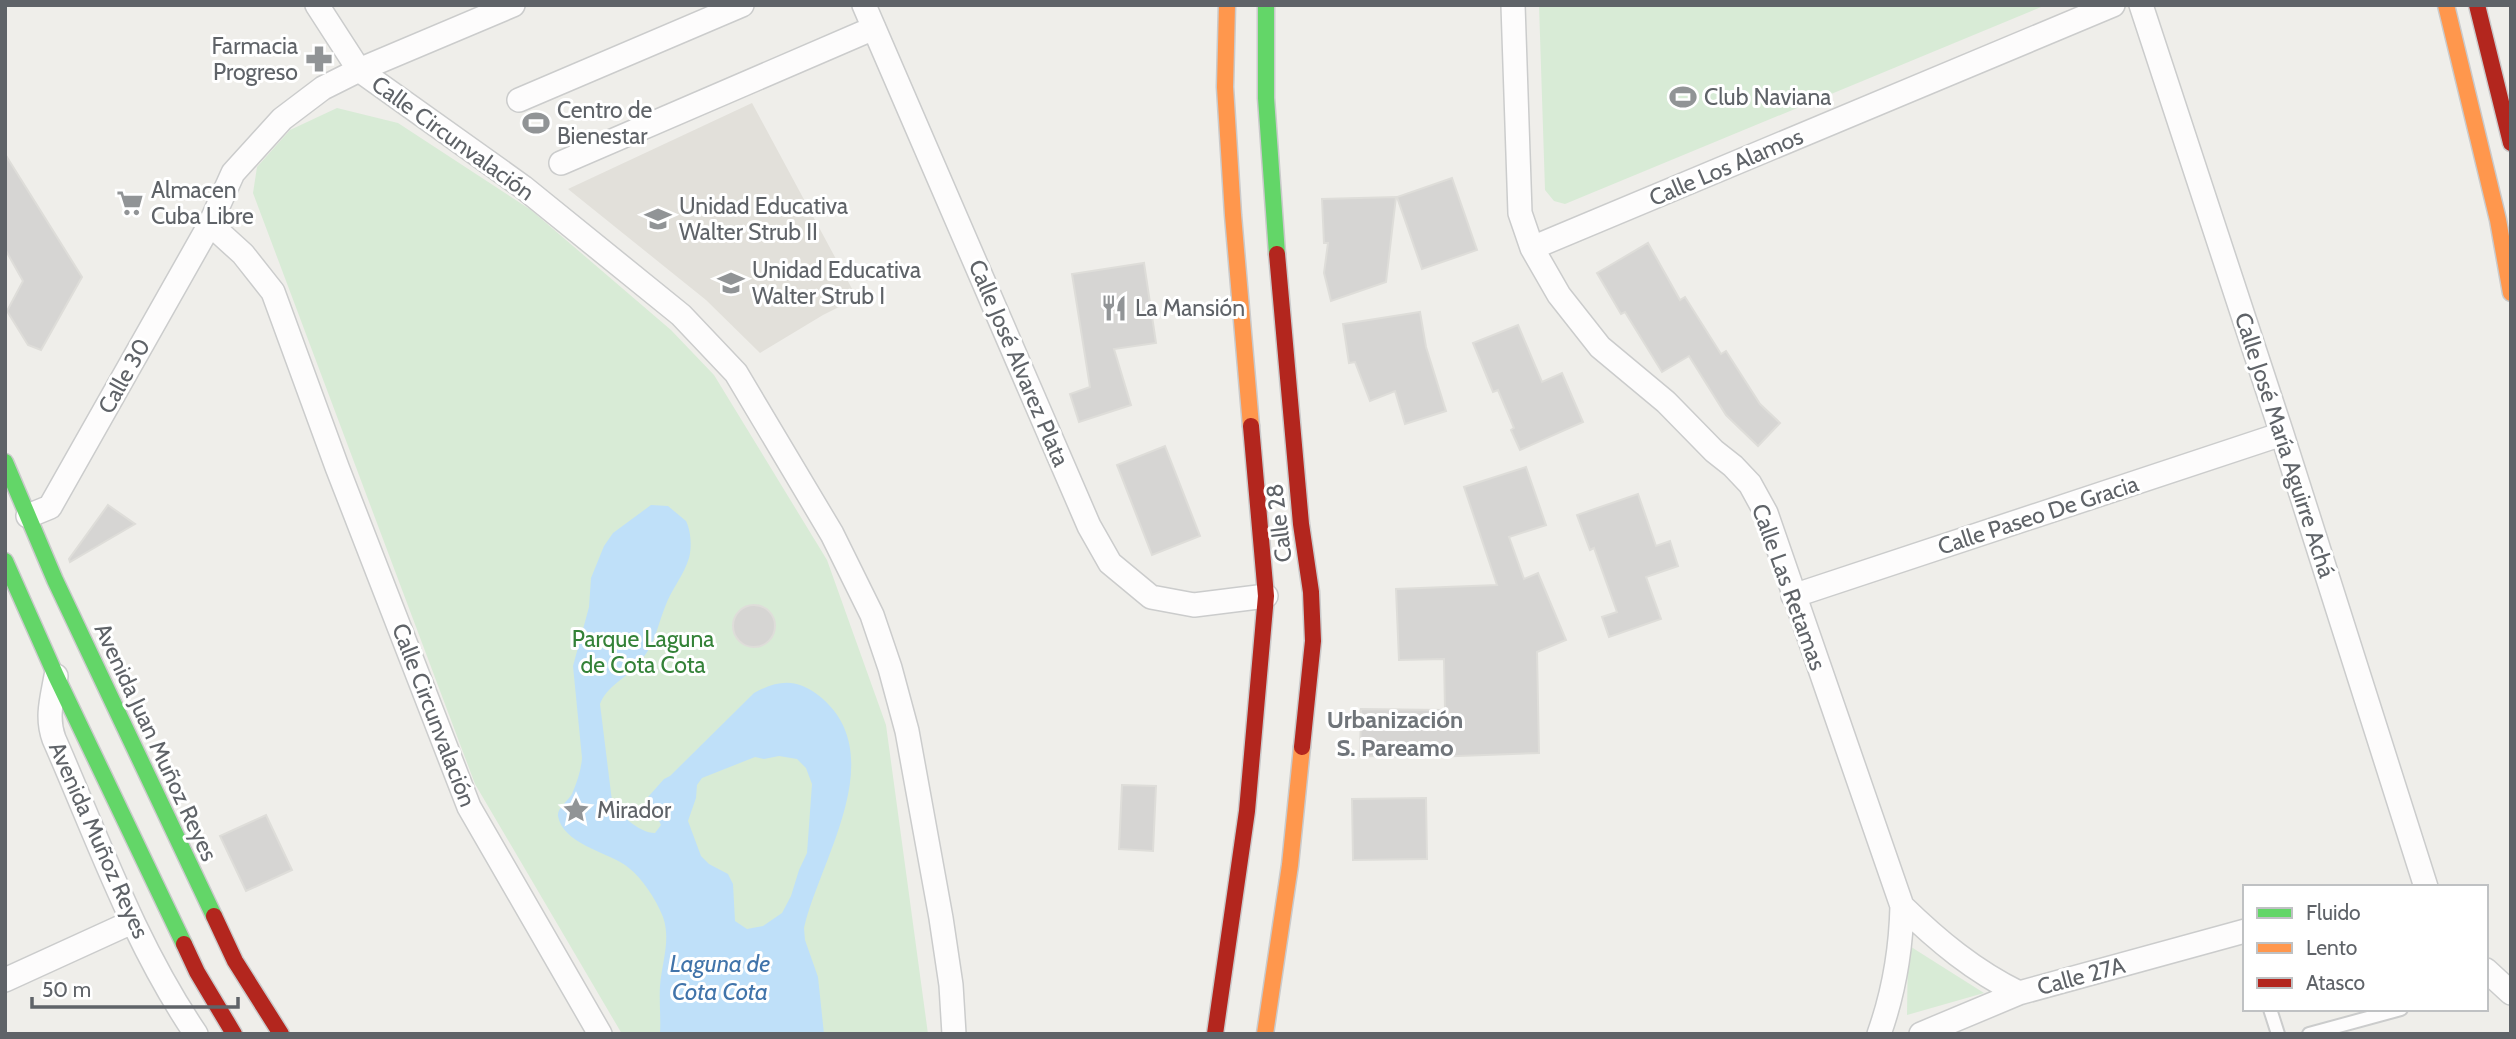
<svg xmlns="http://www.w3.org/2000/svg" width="2516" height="1039" font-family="Cabin,sans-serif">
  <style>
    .education { fill: #e2e0da }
    .green { fill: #d8ebd6 }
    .water { fill: #bfe0f9; fill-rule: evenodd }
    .building { fill: #d6d5d3; stroke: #deddd9; stroke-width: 2 }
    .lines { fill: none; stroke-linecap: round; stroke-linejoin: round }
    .lane-casing { stroke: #cbcccc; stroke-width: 16 }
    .street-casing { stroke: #cbcccc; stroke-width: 26 }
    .fast-casing { stroke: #cacacb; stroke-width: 19 }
    .slow-casing { stroke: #cacacb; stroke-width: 19 }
    .jam-casing { stroke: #cacacb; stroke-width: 19 }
    .lane { stroke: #fdfcfc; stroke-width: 12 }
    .street { stroke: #fdfcfc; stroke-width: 23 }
    .fast { stroke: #63d668; stroke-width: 16 }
    .slow { stroke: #ff974d; stroke-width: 16 }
    .jam { stroke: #b3261e; stroke-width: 16 }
    .labels { text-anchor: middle; stroke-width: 6; stroke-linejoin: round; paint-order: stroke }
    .poi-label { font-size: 23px; fill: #5f6368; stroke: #fff; text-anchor: start }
    .street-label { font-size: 23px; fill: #5f6368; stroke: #fff }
    .park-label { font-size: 23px; fill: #348238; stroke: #fff }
    .neighbourhood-label { font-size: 24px; font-weight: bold; fill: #70757a; stroke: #fff }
    .water-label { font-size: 24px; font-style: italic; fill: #4174aa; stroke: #fff }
  </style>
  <rect width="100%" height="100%" fill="#efeeea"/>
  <!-- education -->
  <path class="education" d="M752,103L857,298L823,315L760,353L706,300L568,189Z"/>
  <!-- green -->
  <path class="green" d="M1539,5H2046L1565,204L1554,201L1545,190Z
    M337,108L398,123L531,210L671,330L714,375L827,560L886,725L928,1034H622L475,784L253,193L257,167L290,130Z
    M1908,945L1984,993L1907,1015Z"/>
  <!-- water -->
  <path class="water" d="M651,505L668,506L686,521C691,531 692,547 689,558C684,575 671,590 665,607C656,630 655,646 637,665C626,678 606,687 600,704L612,801C619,814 639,833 655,833L661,825L648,797L664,779L670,776L754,693C778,680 796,678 818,695C893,753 820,859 804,928L805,940L818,977L824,1034H660C661,1018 659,1001 660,986C662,962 671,940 663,917C656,899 641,876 625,865C608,853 562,843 558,816C557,808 568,801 572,794C577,782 581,771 582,758L573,666L589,607L591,578L604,546L613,533ZM779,756L797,759L806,768L812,784L807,853L799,870L791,896L782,913L763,926L747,929L735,921L733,884L728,874L709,864L701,856L688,821L696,798L697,785L702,778L755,757L764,759Z"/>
  <!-- building -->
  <path class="building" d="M5,154L82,277L41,350L28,345L7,311L23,281L5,249Z
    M1452,178L1477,250L1422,269L1397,197Z
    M1396,197L1386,282L1331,301L1324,273L1328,243H1324L1322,199Z
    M1648,243L1680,300L1685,297L1721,354L1726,351L1760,404L1780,423L1758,446L1726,415L1689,356L1662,372L1625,312L1621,314L1597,273Z
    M1144,263L1156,343L1114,349L1131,405L1079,422L1070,394L1090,387L1072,274Z
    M1420,312L1426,347L1446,411L1405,424L1395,391L1370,401L1355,362L1349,363L1343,324Z
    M1518,325L1542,382L1562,373L1583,422L1520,450L1511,430L1514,428L1498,390L1493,392L1473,343Z
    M1165,446L1200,536L1152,555L1117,465Z
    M1526,467L1546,525L1509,537L1524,579L1538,573L1566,640L1537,652L1539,753L1431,757L1360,756L1361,709L1445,710L1444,659L1399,660L1396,589L1497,585L1464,487Z
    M1638,494L1656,546L1670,541L1678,566L1646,577L1661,619L1609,637L1602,617L1617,612L1594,548L1590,550L1577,515Z
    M108,505L135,524L70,562L69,559Z
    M733 626a21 21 0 1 1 42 0a21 21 0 1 1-42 0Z
    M1122,785L1156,786L1153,851L1119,849Z
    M1426,798L1427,859L1353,860L1352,799Z
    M266,815L292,870L246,891L220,836Z"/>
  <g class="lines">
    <!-- lane casing -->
    <g class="lane-casing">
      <path id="lane" d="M2270,1009L2278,1034
        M2309,1034L2401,1009"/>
    </g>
    <!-- street casing -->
    <g class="street-casing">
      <path id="street" d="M317,5L359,70L523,187L681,315L736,373L832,534L872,615L890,668L907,731L941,918L951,985L954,1034
        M864,5L1089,526L1110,563L1151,597L1194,605L1266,596
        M1513,5L1520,213L1532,248L1559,295L1600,347L1666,402L1714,451L1733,466L1750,484L1766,513L1902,906C1901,950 1894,992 1879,1034
        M2141,5L2282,434L2426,887
        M519,100L742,5
        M561,163L874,28
        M210,224L243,254L273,292L337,467L469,807L600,1034
        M1532,248L2113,5
        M28,516L50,507L210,224L233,173L282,119L323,88L359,70L513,5
        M1793,596L2282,434
        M56,676C52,699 46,717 54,739C98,839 134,943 196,1034
        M1902,906C1938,941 1974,971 2019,993L2245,931
        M2486,970L2511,993
        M5,980L132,922
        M1921,1034L2019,993"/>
    </g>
    <!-- fast casing -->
    <g class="fast-casing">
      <path id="fast" d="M1266,5V98L1277,254
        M5,462L55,580L214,916
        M5,561L56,676L184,944"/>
    </g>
    <!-- slow casing -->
    <g class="slow-casing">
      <path id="slow" d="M1227,5L1225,87L1233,215L1251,426
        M2446,5L2498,220L2511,293
        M1265,1034L1290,865L1302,747"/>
    </g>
    <!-- jam casing -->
    <g class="jam-casing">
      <path id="jam" d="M2477,5L2511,143
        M1277,254L1301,524L1311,592L1313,641L1302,747
        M214,916L235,961L281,1034
        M184,944L197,972L234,1034
        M1215,1034L1247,811L1266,596L1251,426"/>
    </g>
    <!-- lane -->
    <use href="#lane" class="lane"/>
    <!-- street -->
    <use href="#street" class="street"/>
    <!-- fast -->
    <use href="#fast" class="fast"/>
    <!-- slow -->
    <use href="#slow" class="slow"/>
    <!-- jam -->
    <use href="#jam" class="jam"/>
  </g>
  <!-- icons -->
  <defs>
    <g id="pharmacy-bare" transform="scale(2.1)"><path d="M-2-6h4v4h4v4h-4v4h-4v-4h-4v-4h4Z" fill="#919496" stroke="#fff" stroke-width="2.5" paint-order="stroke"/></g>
    <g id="stadium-bare" transform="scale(2.1)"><path d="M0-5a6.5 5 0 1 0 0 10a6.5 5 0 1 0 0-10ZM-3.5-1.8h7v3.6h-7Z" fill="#919496" stroke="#fff" stroke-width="2.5" paint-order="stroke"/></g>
    <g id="supermarket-bare" transform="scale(2.1)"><path d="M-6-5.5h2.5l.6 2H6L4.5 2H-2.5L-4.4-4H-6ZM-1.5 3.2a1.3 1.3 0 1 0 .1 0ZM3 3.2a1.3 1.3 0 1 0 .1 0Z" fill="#919496" stroke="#fff" stroke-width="2.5" paint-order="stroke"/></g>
    <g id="school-bare" transform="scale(2.1)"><path d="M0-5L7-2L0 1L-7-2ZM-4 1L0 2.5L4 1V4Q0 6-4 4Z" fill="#919496" stroke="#fff" stroke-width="2.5" paint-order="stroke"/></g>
    <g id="restaurant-bare" transform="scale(2.1)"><path d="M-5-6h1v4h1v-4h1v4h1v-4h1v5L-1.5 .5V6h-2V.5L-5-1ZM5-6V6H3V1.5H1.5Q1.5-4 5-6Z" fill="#919496" stroke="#fff" stroke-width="2.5" paint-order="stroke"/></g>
    <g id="sight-bare" transform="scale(2.1)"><path d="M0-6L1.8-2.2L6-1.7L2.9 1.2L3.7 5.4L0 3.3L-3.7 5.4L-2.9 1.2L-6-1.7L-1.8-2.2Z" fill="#919496" stroke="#fff" stroke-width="2.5" paint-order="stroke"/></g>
  </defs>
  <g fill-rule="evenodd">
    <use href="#pharmacy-bare" x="319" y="59"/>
    <use href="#stadium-bare" x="1683" y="97"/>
    <use href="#stadium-bare" x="536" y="123"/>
    <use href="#supermarket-bare" x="130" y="203"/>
    <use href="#school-bare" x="658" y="219"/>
    <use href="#school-bare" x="731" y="283"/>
    <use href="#restaurant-bare" x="1114" y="308"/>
    <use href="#sight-bare" x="576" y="810"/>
  </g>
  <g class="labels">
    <!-- poi labels -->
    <g class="poi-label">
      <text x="298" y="54" text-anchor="end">Farmacia<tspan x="298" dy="26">Progreso</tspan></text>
      <text x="1704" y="105">Club Naviana</text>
      <text x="557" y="118">Centro de<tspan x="557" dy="26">Bienestar</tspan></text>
      <text x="151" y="198">Almacen<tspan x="151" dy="26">Cuba Libre</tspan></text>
      <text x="679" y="214">Unidad Educativa<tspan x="679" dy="26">Walter Strub II</tspan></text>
      <text x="752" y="278">Unidad Educativa<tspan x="752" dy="26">Walter Strub I</tspan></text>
      <text x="1135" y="316">La Mansión</text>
      <text x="597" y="818">Mirador</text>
    </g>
    <!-- street labels -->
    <g class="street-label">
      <text transform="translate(453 138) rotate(36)" y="8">Calle Circunvalación</text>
      <text transform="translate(1726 167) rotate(-23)" y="8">Calle Los Alamos</text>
      <text transform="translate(1019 363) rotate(67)" y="8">Calle José Alvarez Plata</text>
      <text transform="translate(124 376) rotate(-61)" y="8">Calle 30</text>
      <text transform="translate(2285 445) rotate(72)" y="8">Calle José María Aguirre Achá</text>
      <text transform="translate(2038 515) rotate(-18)" y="8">Calle Paseo De Gracia</text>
      <text transform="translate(1279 523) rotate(-97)" y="8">Calle 28</text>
      <text transform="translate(1789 587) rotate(70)" y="8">Calle Las Retamas</text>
      <text transform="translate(434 715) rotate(69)" y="8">Calle Circunvalación</text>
      <text transform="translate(156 742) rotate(65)" y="8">Avenida Juan Muñoz Reyes</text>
      <text transform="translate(99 840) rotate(66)" y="8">Avenida Muñoz Reyes</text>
      <text transform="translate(2081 976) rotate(-15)" y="8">Calle 27A</text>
    </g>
    <!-- park labels -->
    <g class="park-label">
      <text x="643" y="647">Parque Laguna<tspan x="643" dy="26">de Cota Cota</tspan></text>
    </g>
    <!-- neighbourhood labels -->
    <g class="neighbourhood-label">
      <text x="1395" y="728">Urbanización<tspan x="1395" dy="28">S. Pareamo</tspan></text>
    </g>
    <!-- water labels -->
    <g class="water-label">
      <text x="720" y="972">Laguna de<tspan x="720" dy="28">Cota Cota</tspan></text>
    </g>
  </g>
  <!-- border -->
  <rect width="2516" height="1039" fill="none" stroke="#5f6368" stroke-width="14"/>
  <!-- legend -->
  <rect x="2243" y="885" width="245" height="126" fill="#ffffff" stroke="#bfc1c3" stroke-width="2"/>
  <rect x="2257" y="908" width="35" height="10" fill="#63d668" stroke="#bfc1c3" stroke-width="2"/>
  <text x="2306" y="920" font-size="21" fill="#5f6368">Fluido</text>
  <rect x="2257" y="943" width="35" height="10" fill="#ff974d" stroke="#bfc1c3" stroke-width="2"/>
  <text x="2306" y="955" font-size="21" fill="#5f6368">Lento</text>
  <rect x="2257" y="978" width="35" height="10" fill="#b3261e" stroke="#bfc1c3" stroke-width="2"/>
  <text x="2306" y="990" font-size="21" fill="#5f6368">Atasco</text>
  <!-- scale -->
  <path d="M32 997v10h206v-10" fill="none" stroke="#5f6368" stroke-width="3.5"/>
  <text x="42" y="997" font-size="21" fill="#5f6368" stroke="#ffffff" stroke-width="5" paint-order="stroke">50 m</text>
</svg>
